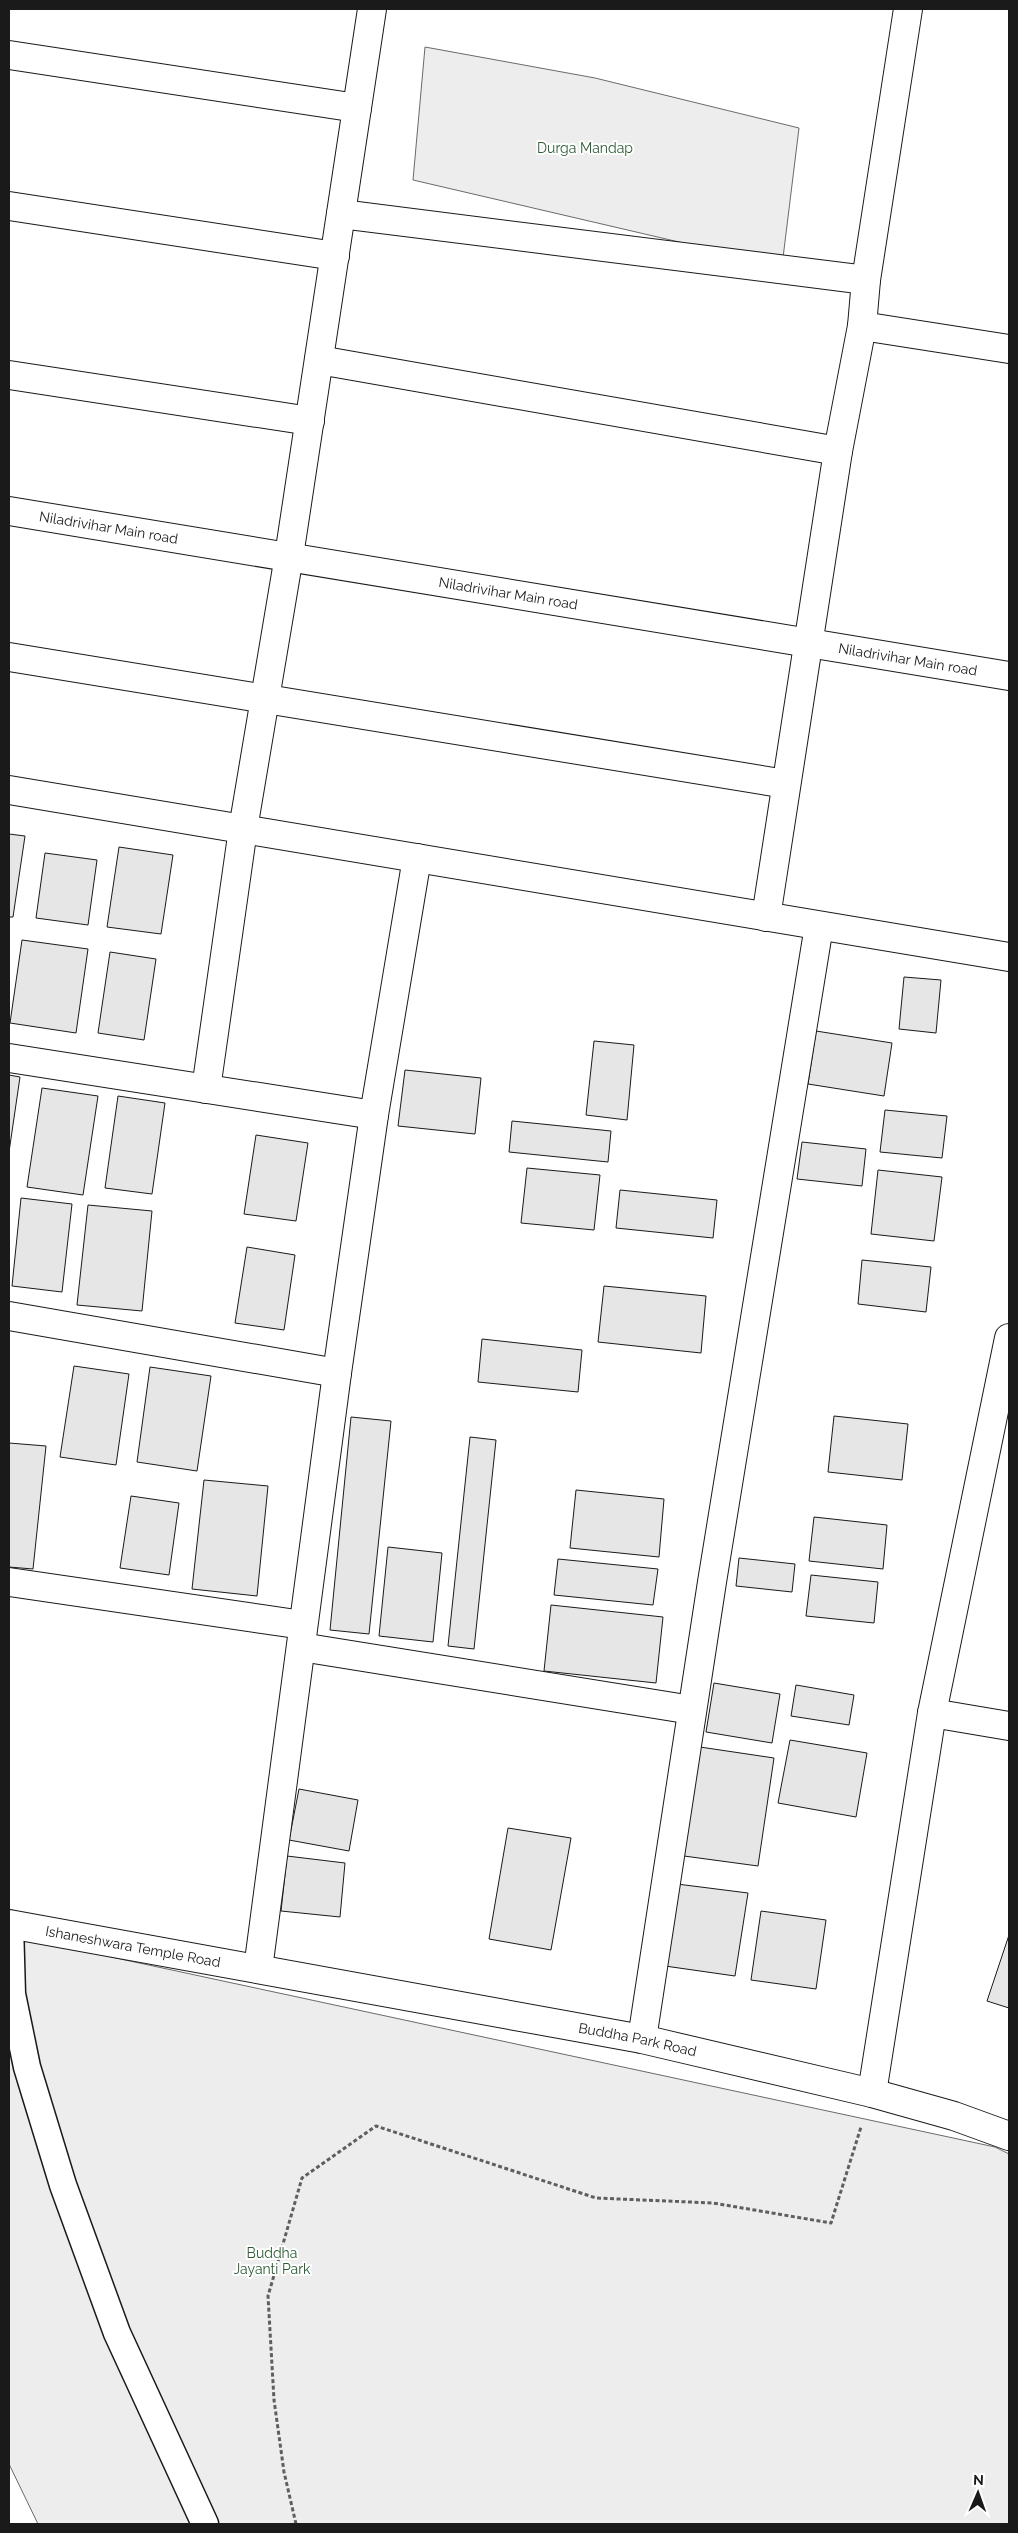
<svg xmlns="http://www.w3.org/2000/svg" width="1018" height="2533" font-family="Raleway,sans-serif">
  <style>
    .built { fill: #ededed; stroke: #6a6a6a }
    .building { fill: #e6e6e6; stroke: #1a1a1a }
    .lines { fill: none; stroke-linecap: round; stroke-linejoin: round }
    .pedestrian-casing { stroke: #1a1a1a; stroke-width: 29 }
    .minor-casing { stroke: #1a1a1a; stroke-width: 30 }
    .path { stroke: #5f5f5f; stroke-width: 3; stroke-dasharray: 4 2.5; stroke-linecap: butt }
    .pedestrian { stroke: #fff; stroke-width: 26 }
    .minor { stroke: #fff; stroke-width: 28 }
    .labels { text-anchor: middle; stroke-width: 4; stroke-linejoin: round; paint-order: stroke }
    .park-label { font-size: 14px; fill: #2b5a34; stroke: #fff }
    .street-label { font-size: 14px; fill: #1a1a1a; stroke: #fff }
  </style>
  <rect width="100%" height="100%" fill="#fff"/>
  <!-- built -->
  <path class="built" d="M425,47L595,78L799,128L782,266L413,180Z
    M9,1935L995,2147L1009,2154V2524H38L9,2464Z"/>
  <!-- building -->
  <path class="building" d="M9,834L25,836L13,917H9Z
    M119,847L173,855L161,934L107,927Z
    M45,853L97,860L88,925L36,918Z
    M22,940L88,949L76,1033L10,1023Z
    M110,952L156,959L144,1040L98,1033Z
    M904,977L941,980L936,1033L899,1029Z
    M816,1031L892,1043L884,1096L808,1084Z
    M594,1041L634,1045L627,1120L586,1115Z
    M405,1070L481,1078L475,1134L398,1126Z
    M9,1075L20,1077L9,1152Z
    M42,1088L98,1096L83,1195L27,1187Z
    M118,1096L165,1103L152,1194L105,1188Z
    M885,1110L947,1116L942,1158L880,1152Z
    M512,1121L611,1131L608,1162L509,1152Z
    M256,1135L308,1143L296,1221L244,1214Z
    M802,1142L866,1149L862,1186L797,1179Z
    M527,1168L600,1175L594,1230L521,1223Z
    M878,1170L942,1177L934,1241L871,1234Z
    M620,1190L717,1200L713,1238L616,1228Z
    M21,1198L72,1204L62,1292L12,1286Z
    M88,1205L152,1211L142,1311L77,1305Z
    M247,1247L295,1255L284,1330L235,1323Z
    M862,1260L931,1267L926,1312L858,1304Z
    M604,1286L706,1296L701,1353L598,1342Z
    M482,1339L582,1350L578,1392L478,1382Z
    M74,1366L129,1374L116,1465L60,1457Z
    M150,1367L211,1376L197,1471L137,1462Z
    M834,1416L908,1424L902,1480L828,1472Z
    M351,1417L391,1421L369,1634L330,1630Z
    M470,1437L496,1440L474,1649L448,1646Z
    M9,1443L46,1446L33,1569L9,1567Z
    M204,1480L268,1486L257,1596L192,1589Z
    M576,1490L664,1499L659,1557L570,1548Z
    M131,1496L179,1503L169,1575L120,1568Z
    M814,1517L887,1525L883,1569L809,1561Z
    M388,1547L442,1553L433,1642L379,1636Z
    M739,1558L795,1564L792,1592L736,1586Z
    M558,1559L658,1569L653,1605L554,1595Z
    M811,1575L878,1582L874,1623L806,1616Z
    M551,1605L663,1617L656,1683L544,1671Z
    M714,1683L780,1694L772,1743L706,1732Z
    M796,1685L854,1695L849,1725L791,1716Z
    M790,1740L867,1753L856,1817L778,1803Z
    M700,1747L774,1758L758,1866L684,1856Z
    M299,1789L358,1800L349,1851L289,1840Z
    M508,1828L571,1838L551,1950L489,1939Z
    M287,1856L345,1863L340,1917L281,1911Z
    M677,1884L748,1893L735,1976L665,1966Z
    M761,1911L826,1920L816,1989L751,1980Z
    M1009,1935V2008L987,2001Z"/>
  <g class="lines">
    <!-- pedestrian casing -->
    <g class="pedestrian-casing">
      <path id="pedestrian" d="M10,1924L12,1994L27,2067L63,2185L117,2333L205,2524"/>
    </g>
    <!-- minor casing -->
    <g class="minor-casing">
      <g id="minor">
        <path d="M9,55L357,108"/>
        <path d="M9,206L335,256"/>
        <path d="M341,214L866,280"/>
        <path d="M862,326L1009,349"/>
        <path d="M319,360L838,451"/>
        <path d="M9,375L310,421"/>
        <path id="s1" d="M9,511L1009,676"/>
        <path d="M9,657L786,784"/>
        <path d="M9,790L1009,957"/>
        <path d="M766,917L838,451L862,326L866,280L908,9"/>
        <path d="M9,1058L374,1115"/>
        <path d="M206,1089L243,829L289,556L372,9"/>
        <path d="M9,1316L337,1373"/>
        <path d="M9,1582L303,1625"/>
        <path d="M301,1647L692,1710"/>
        <path d="M932,1713L1009,1726"/>
        <path id="s2" d="M9,1924L642,2039L872,2093L954,2116L1009,2136"/>
        <path d="M258,1969L337,1373L374,1115L417,858"/>
        <path d="M642,2039L712,1582L819,926"/>
        <path d="M872,2093L932,1713L1009,1338"/>
      </g>
    </g>
    <!-- path -->
    <path class="path" d="M296,2524L284,2472L274,2400L268,2296L302,2178L376,2126L596,2198L713,2203L831,2223L861,2127"/>
    <!-- pedestrian -->
    <use href="#pedestrian" class="pedestrian"/>
    <!-- minor -->
    <use href="#minor" class="minor"/>
  </g>
  <g class="labels">
    <!-- park labels -->
    <g class="park-label">
      <text x="585" y="153">Durga Mandap</text>
      <text x="272" y="2258">Buddha<tspan x="272" dy="16">Jayanti Park</tspan></text>
    </g>
    <!-- street labels -->
    <g class="street-label">
      <text dy="5" stroke="none"><textPath href="#s1" startOffset="101">Niladrivihar Main road</textPath></text>
      <text dy="5" stroke="none"><textPath href="#s1" startOffset="506">Niladrivihar Main road</textPath></text>
      <text dy="5" stroke="none"><textPath href="#s1" startOffset="911">Niladrivihar Main road</textPath></text>
      <text dy="5" stroke="none"><textPath href="#s2" startOffset="126">Ishaneshwara Temple Road</textPath></text>
      <text dy="5" stroke="none"><textPath href="#s2" startOffset="639">Buddha Park Road</textPath></text>
    </g>
  </g>
  <!-- border -->
  <rect width="1018" height="2533" fill="none" stroke="#1a1a1a" stroke-width="20"/>
  <!-- north arrow -->
  <g transform="translate(978 2493) rotate(2)" stroke="#ffffff" stroke-width="4" paint-order="stroke">
  <path d="M0-4L9 19L0 12L-9 19Z" fill="#1a1a1a"/>
  <text y="-8" font-size="14" font-weight="bold" text-anchor="middle" fill="#1a1a1a">N</text>
  </g>
</svg>
